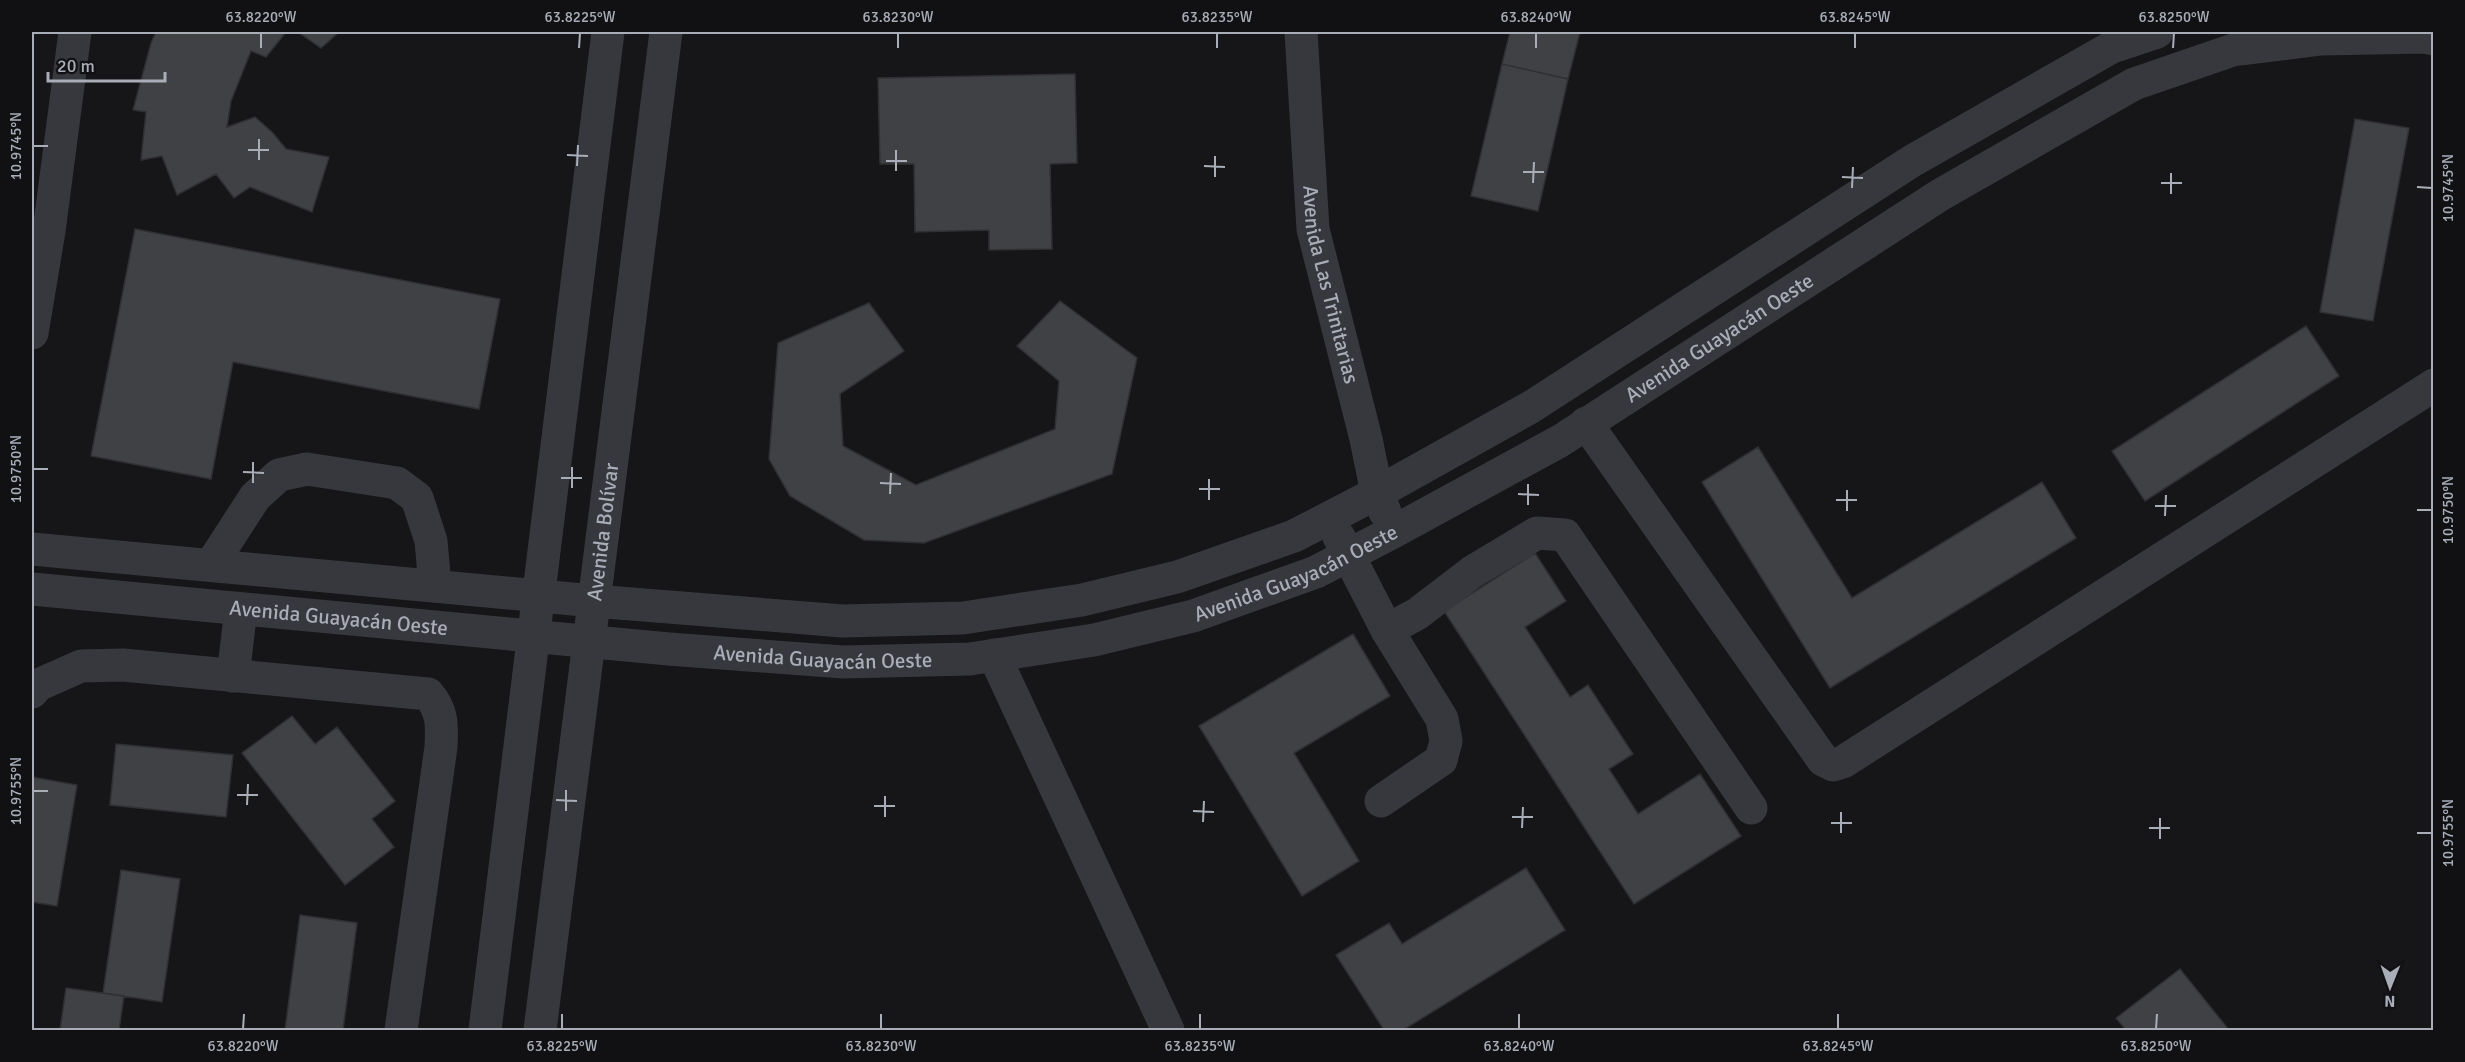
<svg xmlns="http://www.w3.org/2000/svg" width="2465" height="1062" font-family="Signika,sans-serif">
  <style>
    .building { fill: #404145; stroke: #303034; stroke-width: 1.5 }
    .lines { fill: none; stroke-linecap: round; stroke-linejoin: round }
    .minor { stroke: #37383d; stroke-width: 33 }
    .ticks { fill: none; stroke: #a8adb8; stroke-width: 2 }
    .labels { text-anchor: middle; stroke-width: 6; stroke-linejoin: round; paint-order: stroke }
    .street-label { font-size: 21px; fill: #a8adb8; stroke: #111113 }
    .neatline { fill: none; stroke: #a8adb8; stroke-width: 2 }
    .ticks-label { font-size: 15px; text-anchor: middle; fill: #a8adb8 }
  </style>
  <rect width="100%" height="100%" fill="#161618"/>
  <!-- building -->
  <path class="building" d="M156,32H286L266,57L251,51L231,101L227,127L255,117L273,133L286,149L329,157L312,212L250,187L234,198L216,174L177,195L162,156L141,160L146,112L133,110L151,43Z
    M298,32H339L321,48Z
    M1510,32H1580L1568,79L1502,64Z
    M1502,64L1568,79L1538,211L1471,196Z
    M1075,74L1077,163L1050,164L1052,249L989,250V230L915,232L914,164H880L878,78Z
    M2355,119L2409,128L2373,321L2320,312Z
    M135,229L500,299L479,409L233,362L211,479L91,456Z
    M1060,301L1137,358L1112,474L924,543L864,540L790,496L769,459L778,343L869,303L904,351L840,394L843,446L916,485L1055,429L1059,381L1017,346Z
    M2306,326L2339,376L2145,501L2112,451Z
    M1758,447L1852,598L2042,482L2076,538L1830,688L1702,482Z
    M1535,553L1566,601L1525,627L1570,697L1588,685L1633,754L1609,769L1638,814L1700,774L1741,836L1634,904L1444,611Z
    M1353,634L1390,696L1294,753L1359,861L1302,896L1199,726Z
    M292,716L315,744L337,727L395,801L372,819L394,847L345,885L242,753Z
    M116,744L233,755L226,817L110,805Z
    M32,777L77,785L57,906L32,902Z
    M1526,868L1565,930L1403,1030H1384L1336,955L1389,923L1402,944Z
    M121,870L180,879L162,1002L103,993Z
    M300,915L357,923L343,1030H285Z
    M2180,969L2229,1030H2126L2116,1018Z
    M66,988L124,996L119,1030H60Z"/>
  <g class="lines">
    <!-- minor -->
    <g class="minor">
      <path id="s1" d="M1301,32L1313,229L1366,439L1377,493L1385,512"/>
      <path d="M32,333L49,231L75,32"/>
      <path d="M1586,423L1823,760L1833,765L1843,762L2434,385"/>
      <path d="M1339,537L1387,630L1417,614L1472,572L1537,533L1565,535L1751,808"/>
      <path d="M32,549L594,601L843,621L963,618L1082,600L1177,577L1294,536L1377,493L1531,407L1912,161L2112,47L2157,32"/>
      <path d="M211,565L255,497L279,475L307,469L397,483L417,498L431,541L435,586"/>
      <path id="s2" d="M32,589L669,649L843,662L970,659L1094,640L1193,616L1316,572L1393,532L1560,441L1940,195L2134,84L2233,50L2321,39L2424,37L2434,39"/>
      <path d="M994,655L1168,1030"/>
      <path d="M233,676L241,609"/>
      <path d="M32,692L38,685L81,666L123,665L428,694C443,711 442,726 441,747L401,1030"/>
      <path d="M1381,801L1441,760L1446,741L1442,719L1387,630"/>
      <path d="M485,1030L608,32"/>
      <path id="s3" d="M540,1030L666,32"/>
    </g>
  </g>
  <!-- ticks -->
  <path class="ticks" d="M261,48V33M579,48L580,33M898,48V33M1217,48V33M1536,48V33M1855,48V33M2173,48L2174,33M33,146H48M248,150H269M567,155L588,156M259,160V139M886,161H907M577,166L578,145M1204,166L1225,167M896,171V150M1523,172H1544M1215,177V156M1842,177L1863,178M1533,183L1534,162M2161,183H2182M2417,187L2432,188M1852,188L1853,167M2171,194V173M33,469H48M243,472L264,473M561,478H582M253,483V462M880,483L901,484M572,488V467M1199,489H1220M890,494L891,473M1518,494L1539,495M1209,500V479M1836,500H1857M1528,505V484M2155,506H2176M2417,510H2432M1847,511V490M2165,516L2166,495M33,791H48M237,795H258M556,800L577,801M247,805L248,784M874,806H895M566,811V790M1193,811L1214,812M885,817V796M1512,817H1533M1203,822L1204,801M1831,823H1852M1522,828L1523,807M2149,828H2170M1841,833V812M2417,833H2432M2160,839V818M243,1029L244,1014M562,1029V1014M881,1029V1014M1200,1029V1014M1519,1029V1014M1838,1029V1014M2156,1029L2157,1014"/>
  <g class="labels">
    <!-- street labels -->
    <g class="street-label">
      <text dy="7" stroke="none"><textPath href="#s1" startOffset="255">Avenida Las Trinitarias</textPath></text>
      <text dy="7" stroke="none"><textPath href="#s2" startOffset="1766">Avenida Guayacán Oeste</textPath></text>
      <text dy="7" stroke="none"><textPath href="#s3" startOffset="502">Avenida Bolívar</textPath></text>
      <text dy="7" stroke="none"><textPath href="#s2" startOffset="1280">Avenida Guayacán Oeste</textPath></text>
      <text dy="7" stroke="none"><textPath href="#s2" startOffset="308">Avenida Guayacán Oeste</textPath></text>
      <text dy="7" stroke="none"><textPath href="#s2" startOffset="794">Avenida Guayacán Oeste</textPath></text>
    </g>
  </g>
  <!-- border -->
  <rect width="2465" height="1062" fill="none" stroke="#111113" stroke-width="66"/>
  <!-- north arrow -->
  <g transform="translate(2390 987) rotate(181)" stroke="#111113" stroke-width="4.5" paint-order="stroke">
  <path d="M0-4.5L10 22L0 15L-10 22Z" fill="#a8adb8"/>
  <text y="-9" font-size="16" font-weight="bold" text-anchor="middle" fill="#a8adb8">N</text>
  </g>
  <!-- scale -->
  <path d="M48 72v9h117v-9" fill="none" stroke="#a8adb8" stroke-width="3"/>
  <text x="57" y="72" font-size="18" fill="#a8adb8" stroke="#111113" stroke-width="4.5" paint-order="stroke">20 m</text>
  <rect x="33" y="33" width="2399" height="996" class="neatline"/>
  <g class="ticks-label">
    <text x="261" y="22">63.8220°W</text>
    <text x="580" y="22">63.8225°W</text>
    <text x="898" y="22">63.8230°W</text>
    <text x="1217" y="22">63.8235°W</text>
    <text x="1536" y="22">63.8240°W</text>
    <text x="1855" y="22">63.8245°W</text>
    <text x="2174" y="22">63.8250°W</text>
    <text transform="translate(16 146) rotate(-90)" y="5">10.9745°N</text>
    <text transform="translate(2448 188) rotate(-90)" y="5">10.9745°N</text>
    <text transform="translate(16 469) rotate(-90)" y="5">10.9750°N</text>
    <text transform="translate(2448 510) rotate(-90)" y="5">10.9750°N</text>
    <text transform="translate(16 791) rotate(-90)" y="5">10.9755°N</text>
    <text transform="translate(2448 833) rotate(-90)" y="5">10.9755°N</text>
    <text x="243" y="1051">63.8220°W</text>
    <text x="562" y="1051">63.8225°W</text>
    <text x="881" y="1051">63.8230°W</text>
    <text x="1200" y="1051">63.8235°W</text>
    <text x="1519" y="1051">63.8240°W</text>
    <text x="1838" y="1051">63.8245°W</text>
    <text x="2156" y="1051">63.8250°W</text>
  </g>
</svg>
